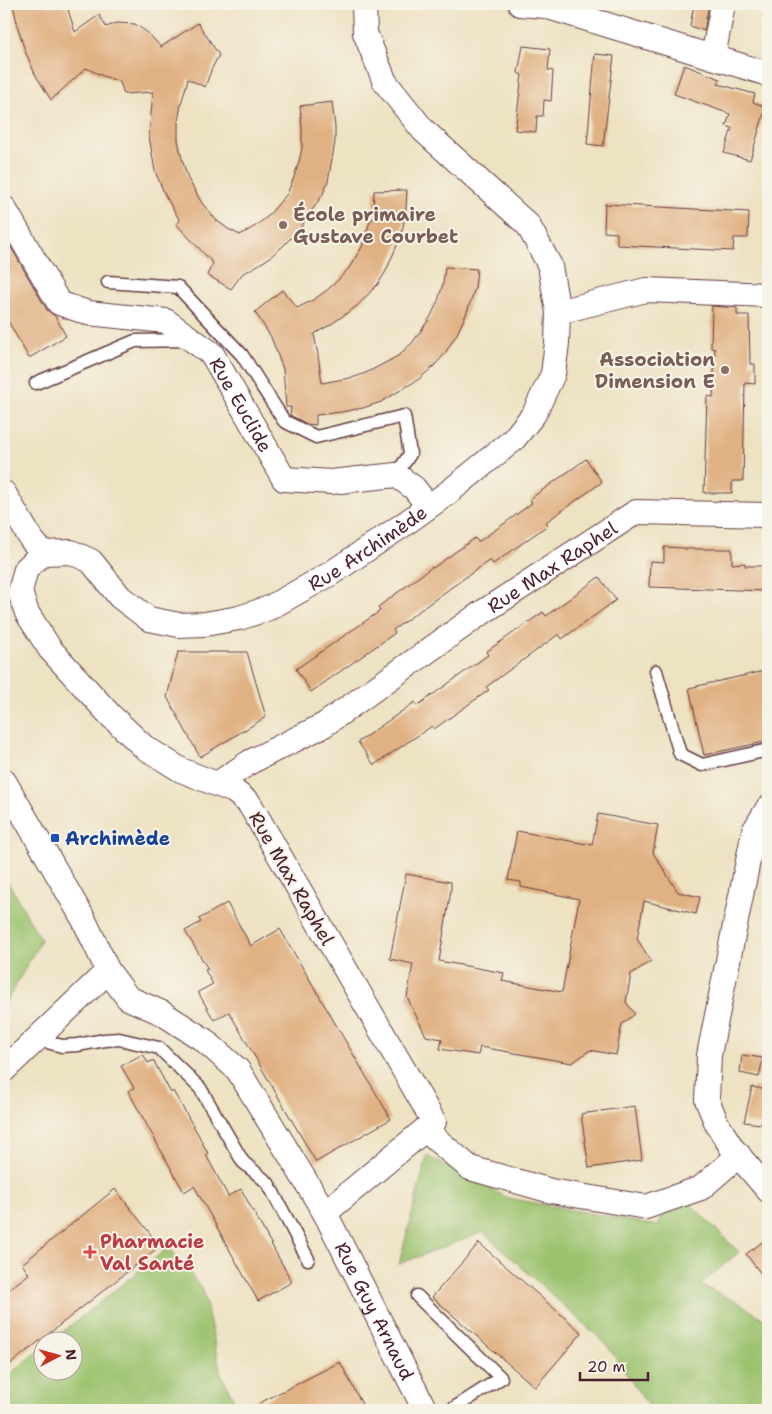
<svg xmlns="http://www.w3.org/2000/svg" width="772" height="1414" font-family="'Shantell Sans',sans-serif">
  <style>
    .green { fill: #9bc26d; stroke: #72704c }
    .building { fill: #e0b182 }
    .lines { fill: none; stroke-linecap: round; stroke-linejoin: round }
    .service-casing { stroke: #623c42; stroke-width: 15 }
    .minor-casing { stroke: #623c42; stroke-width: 26 }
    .service { stroke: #fff; stroke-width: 12 }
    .minor { stroke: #fff; stroke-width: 24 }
    .education-dot { fill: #8d6e63; stroke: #f7f3e8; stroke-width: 2 }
    .transit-dot { fill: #1a4fb4; stroke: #f7f3e8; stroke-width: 2 }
    .health-dot { fill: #e0444e; stroke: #f7f3e8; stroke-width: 2 }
    .labels { text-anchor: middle; stroke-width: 4; stroke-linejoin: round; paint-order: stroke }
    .education-label { font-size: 19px; font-weight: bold; fill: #785e54; stroke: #f7f3e8; text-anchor: start }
    .street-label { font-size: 19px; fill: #4a1f2b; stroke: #f7f3e8 }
    .transit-label { font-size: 19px; font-weight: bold; fill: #164399; stroke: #f7f3e8; text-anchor: start }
    .health-label { font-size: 19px; font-weight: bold; fill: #be3a42; stroke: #f7f3e8; text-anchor: start }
  </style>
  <rect width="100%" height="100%" fill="#f7f3e8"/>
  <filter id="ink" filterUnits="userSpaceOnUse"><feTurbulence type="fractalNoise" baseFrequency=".02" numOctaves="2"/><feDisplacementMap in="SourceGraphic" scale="10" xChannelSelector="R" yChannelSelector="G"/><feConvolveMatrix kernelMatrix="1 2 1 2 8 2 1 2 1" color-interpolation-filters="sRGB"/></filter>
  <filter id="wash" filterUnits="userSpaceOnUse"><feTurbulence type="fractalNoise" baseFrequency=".0096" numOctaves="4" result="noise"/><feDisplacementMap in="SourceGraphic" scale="20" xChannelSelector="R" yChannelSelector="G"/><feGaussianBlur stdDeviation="1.12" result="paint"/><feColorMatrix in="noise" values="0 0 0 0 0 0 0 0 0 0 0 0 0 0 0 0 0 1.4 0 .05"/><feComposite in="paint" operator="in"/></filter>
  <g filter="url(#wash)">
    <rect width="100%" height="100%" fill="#ede2c2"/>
    <!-- green -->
    <path class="green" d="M4,875L41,940L4,1006Z
      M427,1156L508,1198L658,1226L674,1188L739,1252L700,1285L736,1301L768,1322V1410H651L606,1344L483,1232L399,1264Z
      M169,1247L203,1290L221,1374L239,1410H4V1379L42,1348V1372H72V1342L51,1341Z"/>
    <g id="blocks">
      <!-- building -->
      <path class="building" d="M13,4H46L47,6H67L75,32L99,15L106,27L117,23L135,24L148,33L161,47L198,23L219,55L212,68L205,87L188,79L181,104L178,122V140L182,159L188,179L202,203L216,220L228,229L240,235L254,227L267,217L287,194L294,177L299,162L302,147V129L300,106L332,102L335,127V142L328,181L323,194L299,230L282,247L266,260L250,270L243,273L231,289L207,275L213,263L176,224L180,221L165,195L155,171L149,136L153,92L124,94L120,82L103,76L86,68L51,100L35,74L25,51L18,28Z
        M694,4H709L704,31L690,26Z
        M523,46L550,49L548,70L553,71L551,101L544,100L543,116H537L536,132L515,130L522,75L518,73Z
        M595,54L614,56L603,146L587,144Z
        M684,65L720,79L718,84L755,94L753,102L766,107L750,160L724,153L732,128L726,126L730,114L674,94Z
        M407,190L406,208L403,227L398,243L386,271L378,284L357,306L330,325L314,334L318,355L322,383L355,377L368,372L398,356L412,343L430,318L438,301L443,284L445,267L477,269L475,288L467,312L458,332L444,355L433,367L419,379L381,402L363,408L341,412L316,415V425L307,424L290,415L291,407H286L283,369L271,337L255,312L282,290L297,308L313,300L326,291L338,280L349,268L362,247L370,221L377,216L373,210L374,191Z
        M605,204L749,212L748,238H734L733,251L617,245V233L604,232Z
        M4,235L47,310L55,316L66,336L29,358L4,314Z
        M712,306L737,308V315H749L750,364H755V384L745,383L743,481H732V493H704L707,396L713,397L715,349L711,348Z
        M586,459L602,482L546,522L548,525L493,564L490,560L452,587L393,630L395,633L311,692L296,669L380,611L378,607L432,567L433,568L475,538L478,542L505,523L532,503L530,499Z
        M664,547L684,548V549H732V564L745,563V566H768V591L649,587L650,561L664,562Z
        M599,577L616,600L562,639L559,634L486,687L489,690L434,729L432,726L374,765L358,742L415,702L417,706L488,655L486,652L543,612L546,616Z
        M178,652H247L266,717L200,757L167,697Z
        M768,670V741L704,755L689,688Z
        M598,814L658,825L653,853L678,892L700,897L696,914L644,901L637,939L651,961L631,974L626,1002L635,1014L622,1024L616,1055L590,1050L572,1063L480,1047L478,1055L440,1049L442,1039L426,1036L407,997L413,964L390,959L406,874L451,882V890L439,961L504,973L502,981L562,992L579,899L521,887V882L508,880L517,831L592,845Z
        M227,903L251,946L280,929L391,1119L316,1162L229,1012L214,1020L198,992L213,984L205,970L208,969L185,931L201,922L199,919Z
        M143,1054L148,1063L153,1060L171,1093L173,1091L198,1134L208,1154L206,1155L228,1196L241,1189L292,1282L258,1301L194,1186L184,1192L128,1091L134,1088L121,1066Z
        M742,1055L763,1058L759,1077L740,1073Z
        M752,1087L768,1090V1115L764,1114L761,1124L744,1122Z
        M635,1106L642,1160L589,1168L581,1114Z
        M115,1189L160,1246L4,1369V1293L29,1274L22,1264Z
        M768,1238V1283L746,1254Z
        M479,1243L582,1333L535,1387L432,1297Z
        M340,1362L365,1410H246Z"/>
    </g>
  </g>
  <g filter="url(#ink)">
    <use href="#blocks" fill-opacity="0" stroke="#623c42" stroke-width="1"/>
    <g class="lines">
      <!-- service casing -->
      <g class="service-casing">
        <path id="service" d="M108,282L178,287L242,355L284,421L316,437L404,416L410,454L396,475
          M36,383L135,341L188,340
          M656,671L680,754L702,765L768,750
          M36,1039L62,1046L77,1045L105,1040L119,1039L159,1048L200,1088L243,1162L268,1183L308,1259
          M417,1296L501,1378L451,1410"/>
      </g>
      <!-- minor casing -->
      <g class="minor-casing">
        <g id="minor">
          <path d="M520,4L545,6L765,73L768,75"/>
          <path d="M713,57L723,4"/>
          <path id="s1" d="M4,208L59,303L88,313L166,321L212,354L284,479L331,482L396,475L414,488L428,506"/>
          <path d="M558,312L646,290L768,295"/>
          <path d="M4,493L31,539L43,553"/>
          <path id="s2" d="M4,781L84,920L108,971L128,998L162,1013L204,1040L238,1070L325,1213L425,1410"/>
          <path id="s3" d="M217,784L250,762L324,725L477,616L636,512L768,515"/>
          <path d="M768,808L754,831L709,1055L707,1100L717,1124L732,1148L768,1190"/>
          <path d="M4,1070L108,971"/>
          <path d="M425,1130L470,1168L551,1191L646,1207L701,1188L739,1155"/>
          <path id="s4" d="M325,1213L434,1122L249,803L234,791L181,770L144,747L110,715L50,649L27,613L20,592L26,569L43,553L71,552L91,561L120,597L149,619L179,625L205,624L239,618L269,608L330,574L403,525L449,492L513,440L534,414L553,374L557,343L558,312L550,266L528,225L423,130L385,82L365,33L364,4"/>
        </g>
      </g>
      <!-- service -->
      <use href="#service" class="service"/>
      <!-- minor -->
      <use href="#minor" class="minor"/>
    </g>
  </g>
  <!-- markers -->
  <g class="education-dot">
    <circle cx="283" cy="225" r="5"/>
    <circle cx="725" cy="370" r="5"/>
  </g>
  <rect class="transit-dot" x="50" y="833" width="10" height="10" rx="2.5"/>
  <path class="health-dot" d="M87.5 1244.5h5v5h5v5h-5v5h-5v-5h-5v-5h5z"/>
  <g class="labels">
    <!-- education labels -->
    <g class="education-label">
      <text x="293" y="221">École primaire<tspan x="293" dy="22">Gustave Courbet</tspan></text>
      <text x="715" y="366" text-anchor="end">Association<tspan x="715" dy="22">Dimension E</tspan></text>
    </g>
    <!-- street labels -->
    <g class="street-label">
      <text dy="7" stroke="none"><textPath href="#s1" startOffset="334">Rue Euclide</textPath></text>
      <text dy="7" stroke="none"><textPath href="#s4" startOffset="1249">Rue Archimède</textPath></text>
      <text dy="7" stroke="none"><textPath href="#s3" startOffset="400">Rue Max Raphel</textPath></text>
      <text transform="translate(292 878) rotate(60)" y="7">Rue Max Raphel</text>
      <text dy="7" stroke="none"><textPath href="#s2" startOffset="660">Rue Guy Arnaud</textPath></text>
    </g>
    <!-- transit labels -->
    <g class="transit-label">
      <text x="65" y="845">Archimède</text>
    </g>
    <!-- health labels -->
    <g class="health-label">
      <text x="100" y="1248">Pharmacie<tspan x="100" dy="22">Val Santé</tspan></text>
    </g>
  </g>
  <!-- margin -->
  <rect width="772" height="1414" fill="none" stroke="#f7f3e8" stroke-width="20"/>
  <!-- north arrow -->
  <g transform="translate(58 1356) rotate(84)"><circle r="24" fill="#f7f3e8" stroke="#b29e9c"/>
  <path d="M0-4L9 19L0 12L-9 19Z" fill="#c8321e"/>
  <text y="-8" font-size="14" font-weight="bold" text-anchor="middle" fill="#4a1f2b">N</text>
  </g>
  <!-- scale -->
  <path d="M580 1372v8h68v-8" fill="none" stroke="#4a1f2b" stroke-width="2.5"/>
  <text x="587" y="1372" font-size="15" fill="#4a1f2b" stroke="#f7f3e8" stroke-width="4" paint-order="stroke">20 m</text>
</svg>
